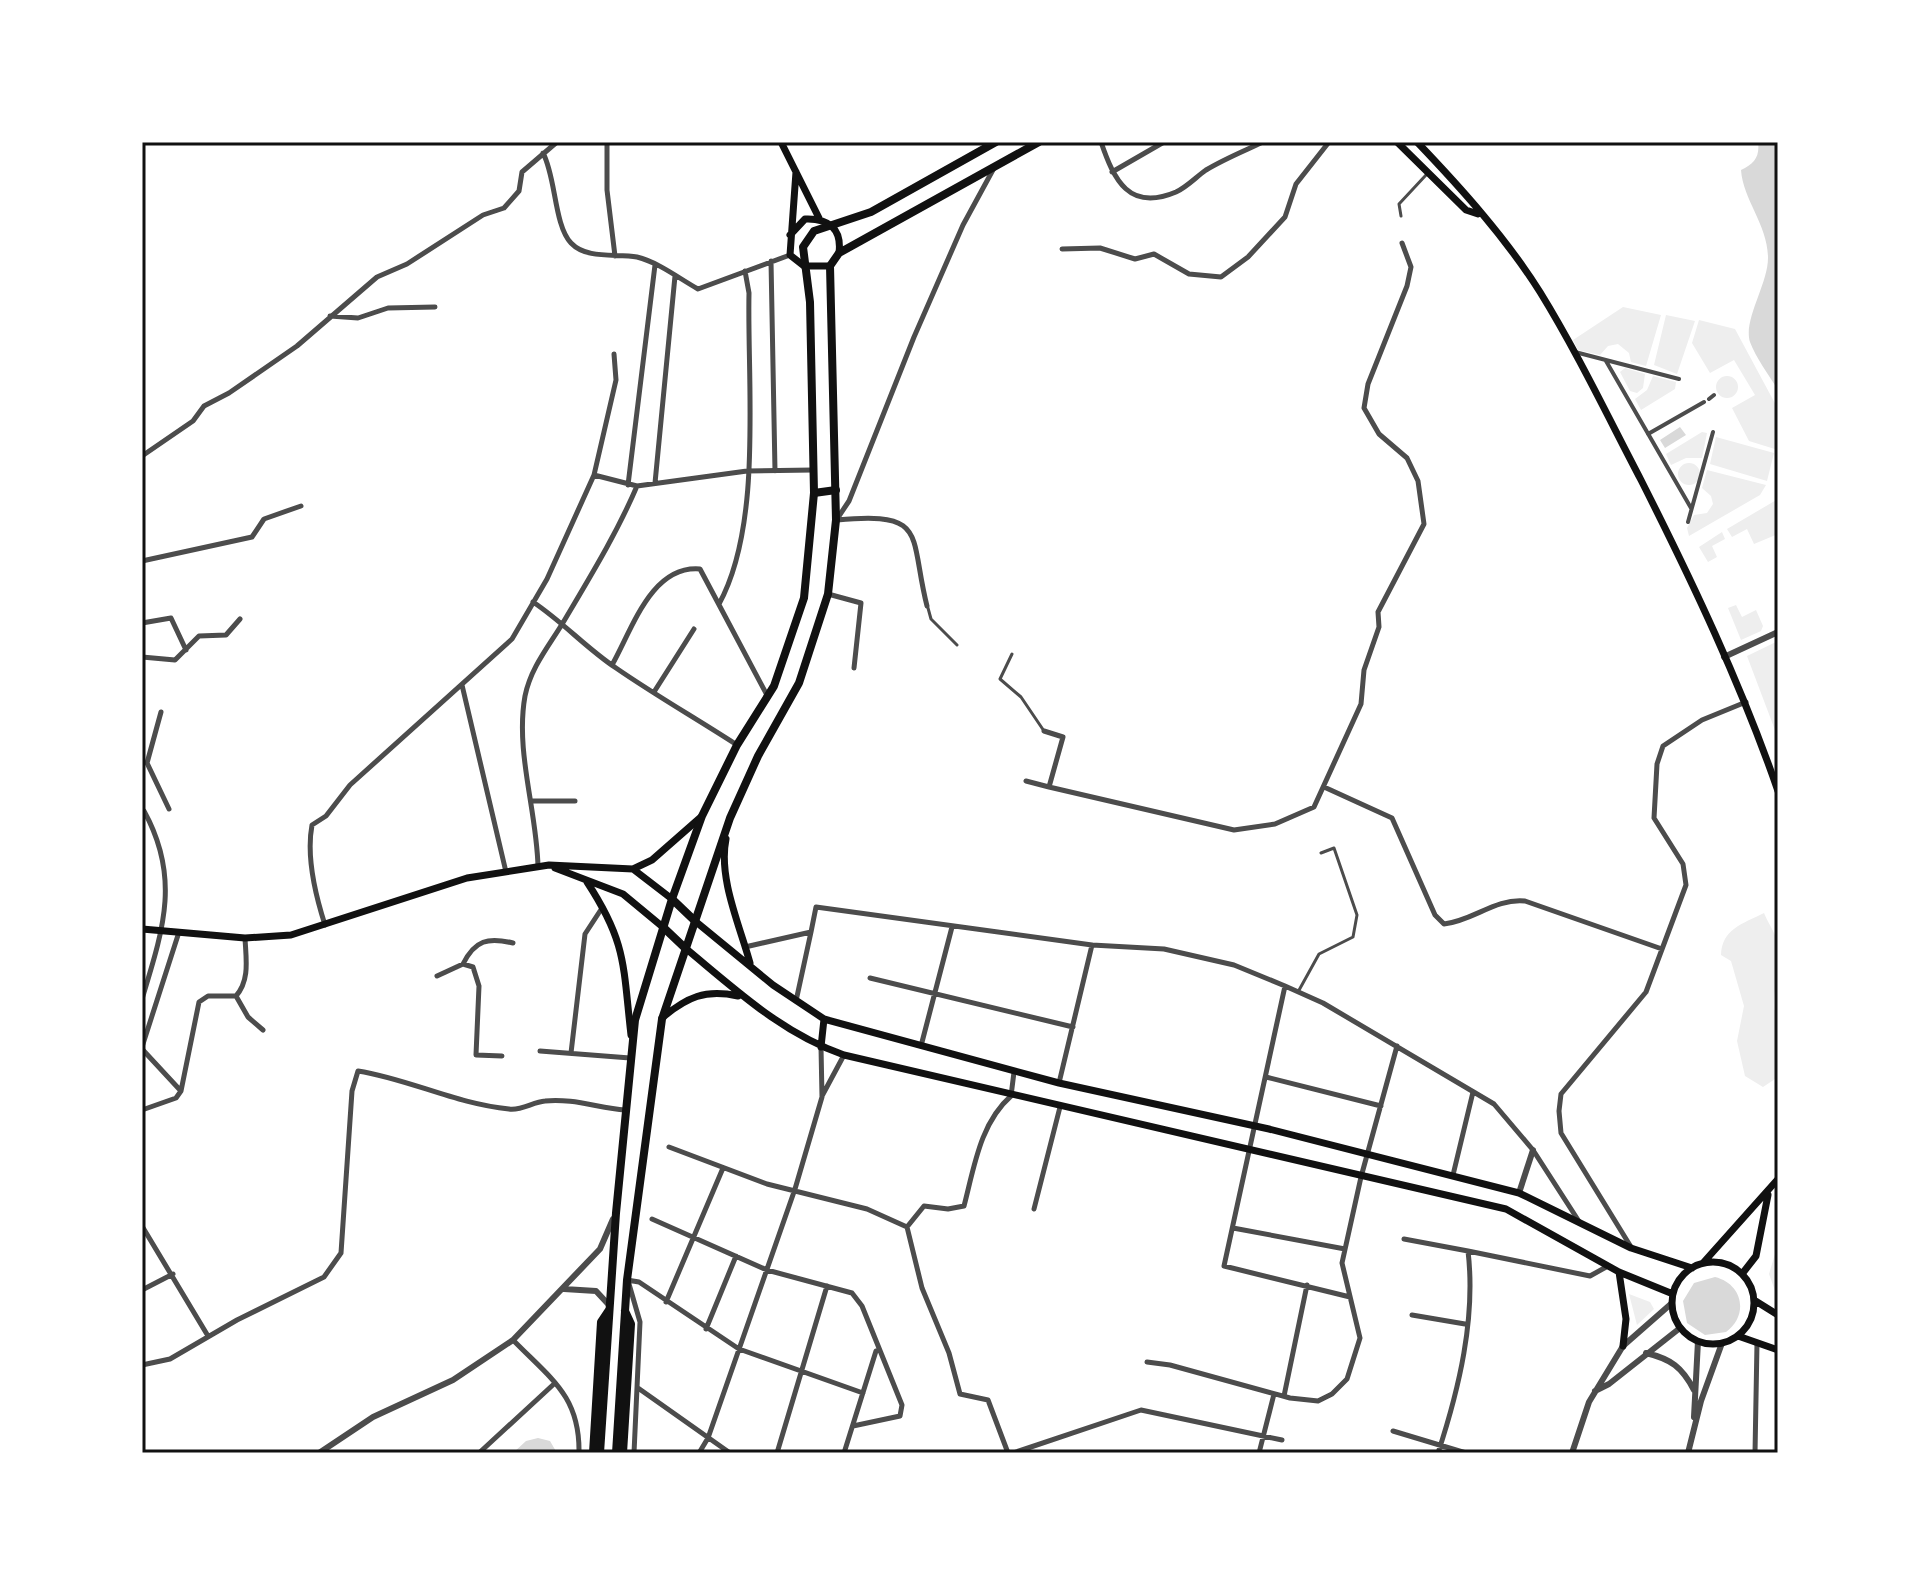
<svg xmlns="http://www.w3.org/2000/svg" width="1920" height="1595" font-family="'DejaVu Sans',sans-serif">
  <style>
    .green { fill: #eee }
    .water { fill: #d9d9d9 }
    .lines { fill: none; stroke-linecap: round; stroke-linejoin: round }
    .service { stroke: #4c4c4c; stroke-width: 3 }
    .pedestrian { stroke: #4c4c4c; stroke-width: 4 }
    .minor { stroke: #4c4c4c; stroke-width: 5 }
    .tertiary { stroke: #4c4c4c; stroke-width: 6 }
    .secondary { stroke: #111; stroke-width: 7 }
    .primary { stroke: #111; stroke-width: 8 }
    .trunk { stroke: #111; stroke-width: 8 }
    .neatline { fill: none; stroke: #111; stroke-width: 3 }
  </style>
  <rect width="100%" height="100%" fill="#fff"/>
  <!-- green -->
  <path class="green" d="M1623,307L1661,315L1646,366L1631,362L1629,353L1618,344L1608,346L1600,355L1578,350L1573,340Z
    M1666,315L1695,321L1677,374L1654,365Z
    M1699,320L1735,329L1778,409V450L1749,441L1732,408L1755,395L1734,360L1710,373L1692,343Z
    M1625,368L1645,374L1643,388L1637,393L1630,391L1620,372Z
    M1716 387a11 11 0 1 1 22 0a11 11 0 1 1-22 0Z
    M1653,376L1676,382L1675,389L1641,410L1635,399L1647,390Z
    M1702,432L1707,433L1702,458H1686L1671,465L1666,454Z
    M1716,437L1774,453L1767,481L1710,464Z
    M1678 474a11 11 0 1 1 22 0a11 11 0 1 1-22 0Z
    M1707,470L1766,485L1760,495L1689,536L1687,528L1694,515L1707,513L1713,504L1711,496L1702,488Z
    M1778,499V534L1754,544L1747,529L1732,537L1727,529Z
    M1722,532L1725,539L1712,546L1717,557L1708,562L1699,547Z
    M1736,605L1742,617L1756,610L1763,626L1761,631L1741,640L1728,608Z
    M1778,641V738L1747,656Z
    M1764,913C1768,923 1776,934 1778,944C1783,966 1772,988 1774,1010L1778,1011V1077L1763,1087L1745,1076L1737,1041L1744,1006L1731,961L1721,955C1722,929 1742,924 1764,913Z
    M1778,1244V1299L1769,1274Z
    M1629,1294L1650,1302L1654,1309L1637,1325Z"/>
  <!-- water -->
  <path class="water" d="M1758,142H1778V390C1769,375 1756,358 1750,342C1743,320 1768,284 1768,258C1768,225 1743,200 1741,170C1754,164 1760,157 1758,142Z
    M1680,427L1686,435L1665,448L1660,440Z
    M1715,1277C1743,1284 1749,1315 1726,1332L1705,1335L1687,1323L1683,1301L1694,1283Z
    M538,1438L550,1441L557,1453H513L526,1441Z"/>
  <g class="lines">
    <!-- service -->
    <path class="service" d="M1401,216L1399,204L1426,175
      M928,608L931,619L957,645
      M1012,654L1000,679L1021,697L1044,731
      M1298,992L1319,954L1353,937L1357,915L1334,848L1321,853"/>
    <!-- pedestrian -->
    <path class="pedestrian" d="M1575,352L1679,379
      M1606,361L1691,508
      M1709,399L1714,395
      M1648,434L1704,402
      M1688,522L1713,432"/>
    <!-- minor -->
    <path class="minor" d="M607,142V190L615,256
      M1101,142C1114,180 1129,212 1176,192C1187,187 1196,177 1206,170C1224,159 1244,151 1263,142
      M543,153C556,177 554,225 571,243C587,260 617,253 637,257C658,262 680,279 698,289L790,255
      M1112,172L1164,142
      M1062,249L1100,248L1135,259L1154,254L1189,274L1221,277L1248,257L1285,217L1296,184L1329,142
      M771,261L775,471
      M330,316L358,318L388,308L435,307
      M142,456L193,421L204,406L229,393L297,346L377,277L407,264L483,215L504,208L519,191L522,172L557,142
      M594,475L637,486L747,471L813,470
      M655,483L675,276
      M628,485L655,265
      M837,519L849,501L914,337L963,225L994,168
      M837,520C929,511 909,535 927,606
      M142,561L252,537L264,519L301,506
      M828,594L861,603L854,668
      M533,602C563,622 586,648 616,668C655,695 697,719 737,745
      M719,604C763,524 747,384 749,293L745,271
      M142,623L171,618L186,650
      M142,657L175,660L199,636L226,635L240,619
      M612,665C632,630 651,565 700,569L768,697
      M462,685L506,872
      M654,692L694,629
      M161,712L147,763L169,809
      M1044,731L1063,737L1049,787L1234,830L1275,824L1314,807L1361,704L1364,670L1379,627L1378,612L1424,524L1418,481L1407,458L1379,434L1364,408L1368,384L1407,286L1411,267L1402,243
      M1026,781L1049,787
      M1324,787L1392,818L1435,915L1444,924C1473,921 1495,898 1525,901L1662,949
      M532,801H575
      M538,867C537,811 515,752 525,696C531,667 549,646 564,621C590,577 617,533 637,486
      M325,925C315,894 306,857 312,825L326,816L350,785L512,639L547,579L594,475L616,380L614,354
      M745,947L811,932L816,907L1092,945L1164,949L1234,965L1285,986L1323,1003L1494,1104L1533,1150L1580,1223
      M463,964C475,940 488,937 513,943
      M437,976L463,964L473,967L479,986L476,1055L502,1056
      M870,978L1073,1027
      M1285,986L1224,1266L1350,1297
      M236,996L248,1017L263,1030
      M142,999C163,930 181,878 144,811
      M796,1001L811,932
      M921,1046L952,927
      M142,1047L179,932
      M142,1049L180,1090
      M540,1051L630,1058
      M571,1053L585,934L602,908
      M1266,1077L1381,1106
      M1059,1083L1092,945
      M822,1096L844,1055
      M142,1110L176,1098L181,1091L199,1002L208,996H236C250,980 246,959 245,938
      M669,1147L767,1184L867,1209L907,1227L924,1206L948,1209L964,1206C974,1168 980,1123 1011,1096L1014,1072
      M1453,1175L1473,1092
      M1034,1209L1060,1107
      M652,1219L767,1270L852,1293L862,1306L902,1405L900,1416L853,1426
      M142,1226L208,1336
      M907,1227L922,1288L949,1353L960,1394L988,1400L1008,1453
      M1233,1228L1345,1249
      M1404,1239L1468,1251
      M1631,1247L1561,1133L1559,1111L1561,1094L1646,992L1686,885L1683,864L1654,818L1657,764L1663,746L1702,720L1746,702
      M627,1280L639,1282L739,1349L863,1393
      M629,1284L640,1322L634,1453
      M142,1290L173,1274
      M666,1302L723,1168
      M1412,1315L1465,1324
      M706,1329L736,1256
      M513,1340C551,1379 580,1396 579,1453
      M1147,1362L1170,1365L1290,1398L1318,1401L1332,1394L1347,1379L1360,1338L1342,1263L1361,1177L1397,1046
      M142,1365L170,1359L237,1320L324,1277L341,1253L352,1091L358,1071C409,1079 456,1104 509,1109C521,1111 533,1102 545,1101C572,1098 599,1108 625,1110
      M638,1388L730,1453
      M1284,1396L1307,1285
      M1393,1431L1466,1453
      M479,1453L555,1383
      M699,1453L708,1438L795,1189L822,1097L821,1047
      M777,1453L827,1286
      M844,1453L876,1351
      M1013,1453L1141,1410L1282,1440
      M1259,1453L1274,1394
      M1438,1453C1459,1389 1476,1318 1468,1251L1590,1276L1608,1266
      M1755,1453L1757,1343"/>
    <!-- tertiary -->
    <path class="tertiary" d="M1724,657L1778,632
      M1519,1193L1533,1150
      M564,1289L596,1291L609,1305
      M1646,1353C1671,1359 1682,1367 1694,1390
      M1595,1391L1609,1384L1680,1328
      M1694,1417L1698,1341
      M319,1453L373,1417L453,1380L513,1340L600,1249L613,1219
      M1572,1453L1589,1402L1623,1346L1672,1303
      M1688,1453L1701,1401L1722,1343"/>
    <!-- secondary -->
    <path class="secondary" d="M781,142L819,218
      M1397,142L1466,210L1478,214
      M1417,142C1461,188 1506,238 1540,292C1577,352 1608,417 1641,480C1692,581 1741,684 1778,791
      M796,172L790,255L804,266H830
      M790,235L805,219C829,218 842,229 839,253
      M726,839C718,878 740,926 750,963
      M555,868L623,894L664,928
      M633,869L652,860L701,817
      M587,882C627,943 623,966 631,1035
      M695,921L773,985L824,1019L1059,1083L1269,1129L1519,1193L1631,1248L1692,1268
      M142,929L245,938L291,935L467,878L549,865L633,869L672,899
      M684,947C735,989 781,1033 844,1055L1506,1209L1619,1272L1673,1294
      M662,1018C687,997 705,989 738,996
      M821,1047L824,1019
      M1672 1303a41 41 0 1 1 82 0a41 41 0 1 1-82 0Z
      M1703,1263L1778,1179
      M1619,1272L1626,1319L1623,1346
      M1742,1274L1756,1256L1768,1195
      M1754,1300L1778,1315
      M1738,1336L1778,1350"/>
    <!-- primary -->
    <path class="primary" d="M593,1453L601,1322L609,1310
      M600,1453L616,1213L635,1020L672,899L702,816L737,745L774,686L804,598L814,493L810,302L803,247L814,231L871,212L996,142
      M616,1453L627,1280L662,1019L730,818L758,756L799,683L828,594L836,520L830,266L839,253L1039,142
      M623,1453L631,1324L625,1311"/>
    <!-- trunk -->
    <path class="trunk" d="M814,493L836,490
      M672,899L695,921
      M664,928L684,947"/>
  </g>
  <!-- border -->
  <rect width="1920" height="1595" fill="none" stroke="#ffffff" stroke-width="288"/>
  <rect x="144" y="144" width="1632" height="1307" class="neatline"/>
</svg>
